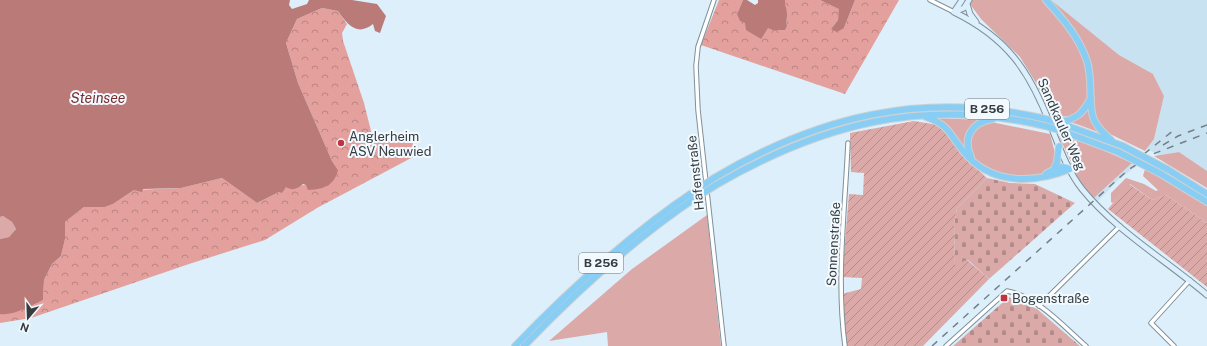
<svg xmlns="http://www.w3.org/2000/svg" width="1207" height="346" font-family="'Public Sans',sans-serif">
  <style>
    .built { fill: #c9e2f1 }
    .green { fill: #dbaaa8 }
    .forest { fill: url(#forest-crowns) }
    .cemetery { fill: url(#cemetery-stones) }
    .garden { fill: url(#garden-furrows) }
    .water { fill: #ba7a78 }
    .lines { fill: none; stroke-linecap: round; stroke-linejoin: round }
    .street-casing { stroke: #7f909a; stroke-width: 5.5 }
    .secondary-casing { stroke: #7f909a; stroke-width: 7 }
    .highway-casing { stroke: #cfd0d1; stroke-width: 8 }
    .street { stroke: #fff; stroke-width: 3.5 }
    .secondary { stroke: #dbf0fc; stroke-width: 5 }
    .highway { stroke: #88cef4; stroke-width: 6 }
    .rail { stroke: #748086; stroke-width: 1.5; stroke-dasharray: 7 7; stroke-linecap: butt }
    .highway-bridge-casing { stroke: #cfd0d1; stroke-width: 8; stroke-linecap: butt }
    .highway-bridge { stroke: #88cef4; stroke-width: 6 }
    .poi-dot { fill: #c3333f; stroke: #f2faff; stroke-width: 1.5 }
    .labels { text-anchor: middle; stroke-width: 4; stroke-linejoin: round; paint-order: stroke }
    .shield { fill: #f2faff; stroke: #6e767a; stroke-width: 1 }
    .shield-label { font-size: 12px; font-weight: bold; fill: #353d41 }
    .street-label { font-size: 13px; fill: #353d41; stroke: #f2faff }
    .poi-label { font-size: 13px; fill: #353d41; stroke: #f2faff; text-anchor: start }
    .water-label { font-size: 14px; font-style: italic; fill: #7b2b2e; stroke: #f2faff }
  </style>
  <defs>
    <pattern id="forest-crowns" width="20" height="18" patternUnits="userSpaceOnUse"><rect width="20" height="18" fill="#e3a09d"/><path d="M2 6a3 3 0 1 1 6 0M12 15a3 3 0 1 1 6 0" fill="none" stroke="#b98482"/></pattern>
    <pattern id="cemetery-stones" width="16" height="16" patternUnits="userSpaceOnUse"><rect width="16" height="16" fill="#dbaaa8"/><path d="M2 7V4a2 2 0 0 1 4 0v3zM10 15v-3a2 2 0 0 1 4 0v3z" fill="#b28c8a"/></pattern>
    <pattern id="garden-furrows" width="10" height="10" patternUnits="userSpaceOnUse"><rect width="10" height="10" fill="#dbaaa8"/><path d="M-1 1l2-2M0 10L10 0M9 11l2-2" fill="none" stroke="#b28c8a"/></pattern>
  </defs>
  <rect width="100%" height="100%" fill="#dceffa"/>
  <!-- built -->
  <path class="built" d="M1051,0H1207V171L1179,152L1159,155L1147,149L1154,139L1164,96L1154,75L1119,55Z
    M1132,163L1138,165L1118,180L1098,201L1094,198Z"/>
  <!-- green -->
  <path class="green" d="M971,0H1043C1066,25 1102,69 1084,105C1077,119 1062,118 1050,114L1036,83L1020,57L981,19L970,4Z
    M1051,0L1119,55L1153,74L1164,96L1154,139L1145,151L1110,134L1100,125L1094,111L1093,78L1086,51L1075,29Z
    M1089,106L1101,133L1071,122L1083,115Z
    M936,118L982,120L978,122L965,151L950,127Z
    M991,122L1050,134L1055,153L1053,167C1033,183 1004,178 983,165C978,162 972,157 971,152C970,147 971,141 970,136L980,125Z
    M1059,136L1092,145L1132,163L1094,198L1079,180Z
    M1179,152L1207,171V188L1154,156Z
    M1145,169L1158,176L1159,175L1207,206V223L1166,195L1152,200L1130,184L1113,203L1111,202V193L1126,178L1144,184L1156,191L1158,190L1143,176Z
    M707,215L721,346H608L607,332L549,341L632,269Z
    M3,216L12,222L16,229L9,237L0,239V217Z"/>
  <!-- forest -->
  <path class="forest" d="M719,0H743L737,14L768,28L785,29L787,26L785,0H820L840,9L838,20L831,29L844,28L855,0H899L845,94L701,45Z
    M322,8L338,11L347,24L342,33L343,41L364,103L373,139L392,133H411L415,156L317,208L265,240L189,264L31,318L0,323V314H3L43,300L44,280L52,264L61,256L65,239V222L84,207H105L113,204L134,190L181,188L222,178L257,203L279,192L286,187L306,185L338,170L332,161L298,83L286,43L297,19Z"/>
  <!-- cemetery -->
  <path class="cemetery" d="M987,178L1010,183L1035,184L1075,203L989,279L968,260L955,266L954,225L957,208Z
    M1009,297L1037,309L1080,346H953Z"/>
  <!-- garden -->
  <path class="garden" d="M914,121L938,125L952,137L965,158L987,178L957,208L954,225L955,265L967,260L989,279L923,346H847L842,294L861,289L862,278L842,277L849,194L863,195L864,173L851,172L850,133Z
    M1129,184L1152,200L1166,195L1207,223V287L1108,209Z"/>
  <!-- water -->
  <path class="water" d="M0,0H290L289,5L292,9L307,4L309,0H352L377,4L386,16L380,33L375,31L373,24C357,37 347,24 338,11L322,8L297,19L286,43L298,83L332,161L338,170C334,186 324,189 308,190L306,185L303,184C297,189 292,191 286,187L282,193L279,192L257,203L222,178L181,188L143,189L142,192L134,190L113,204L105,207H84L65,222V239L61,256L52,264L44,280L43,300C31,305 14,316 0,314V239L9,237L16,229L12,222L3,216L0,217Z
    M743,0H747L755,5L758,3V0H785C785,6 787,9 787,15C787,19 786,21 787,26L785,30H773L768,28L761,39L746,30L745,23L740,21L737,14Z
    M820,0H855L844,28L837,32L831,29L838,20L839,9Z"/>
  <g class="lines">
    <!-- street casing -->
    <g class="street-casing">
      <path id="street" d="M714,0L698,47L696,66L698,110L724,346
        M930,0L954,12
        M1039,306L1120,226
        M845,346C836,279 845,210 848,143
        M946,346L1007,291C1038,297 1063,326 1086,346
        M1174,346L1151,323L1190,280"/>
    </g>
    <!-- secondary casing -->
    <g class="secondary-casing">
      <path id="secondary" d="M967,4L970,14L976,22
        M954,12C1007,38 1029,70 1050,124C1059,146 1067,170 1082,189C1116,231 1166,260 1207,295
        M954,12L964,8L969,0
        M954,12L962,0"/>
    </g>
    <!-- highway casing -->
    <g class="highway-casing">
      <path id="highway" d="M1046,0C1063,19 1079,37 1087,61C1093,80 1088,99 1093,117C1096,127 1105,134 1112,141
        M926,117C949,125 949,133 963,151C990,185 1033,184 1070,169
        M1057,122L1123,146
        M1060,122C1077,119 1083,113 1091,98
        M1059,130L1118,152
        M971,157C962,137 972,122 993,119
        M1054,169L1057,162L1059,146
        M1167,169L1207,194
        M1046,174C1055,169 1061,164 1070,169
        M1161,174L1207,202
        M714,178C818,116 922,91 1042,118
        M716,185C821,124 924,97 1045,126
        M515,346C570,289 630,234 696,190
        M524,346C577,291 634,239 697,197"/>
    </g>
    <!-- street -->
    <use href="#street" class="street"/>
    <!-- secondary -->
    <use href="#secondary" class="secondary"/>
    <!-- highway -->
    <use href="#highway" class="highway"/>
    <!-- rail -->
    <path class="rail" d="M1163,145L1178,136L1207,125
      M1144,154L1174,130
      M932,346L1128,170L1153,154L1207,133"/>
    <!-- highway-bridge casing -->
    <g class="highway-bridge-casing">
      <path id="highway-bridge" d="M1042,118L1057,122
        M1045,126L1059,130
        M1123,146L1167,169
        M1118,152L1161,174
        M696,190L714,178
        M697,197L716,185"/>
    </g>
    <!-- highway-bridge -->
    <use href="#highway-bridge" class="highway-bridge"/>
  </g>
  <!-- markers -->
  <g class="poi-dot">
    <circle cx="341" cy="143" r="4"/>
    <rect x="1000" y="294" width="8" height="8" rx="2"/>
  </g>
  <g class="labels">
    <!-- shield labels -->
    <g class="shield">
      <rect x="965" y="99" width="44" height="20" rx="3"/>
      <rect x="579" y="253" width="44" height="20" rx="3"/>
    </g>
    <g class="shield-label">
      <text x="987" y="113">B 256</text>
      <text x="601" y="267">B 256</text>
    </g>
    <!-- street labels -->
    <g class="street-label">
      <text transform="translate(1062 124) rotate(66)" y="5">Sandkauler Weg</text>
      <text transform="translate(695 173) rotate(-96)" y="5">Hafenstraße</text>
      <text transform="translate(833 244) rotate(-87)" y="5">Sonnenstraße</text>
    </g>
    <!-- poi labels -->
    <g class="poi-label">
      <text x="349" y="141">Anglerheim<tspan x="349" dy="15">ASV Neuwied</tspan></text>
      <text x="1012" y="303">Bogenstraße</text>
    </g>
    <!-- water labels -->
    <g class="water-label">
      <text x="98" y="103">Steinsee</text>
    </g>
  </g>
  <!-- north arrow -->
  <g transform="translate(28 318) rotate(199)" stroke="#f2faff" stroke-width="3" paint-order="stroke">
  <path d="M0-3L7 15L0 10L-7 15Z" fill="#353d41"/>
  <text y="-6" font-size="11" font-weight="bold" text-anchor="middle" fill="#353d41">N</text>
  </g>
</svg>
